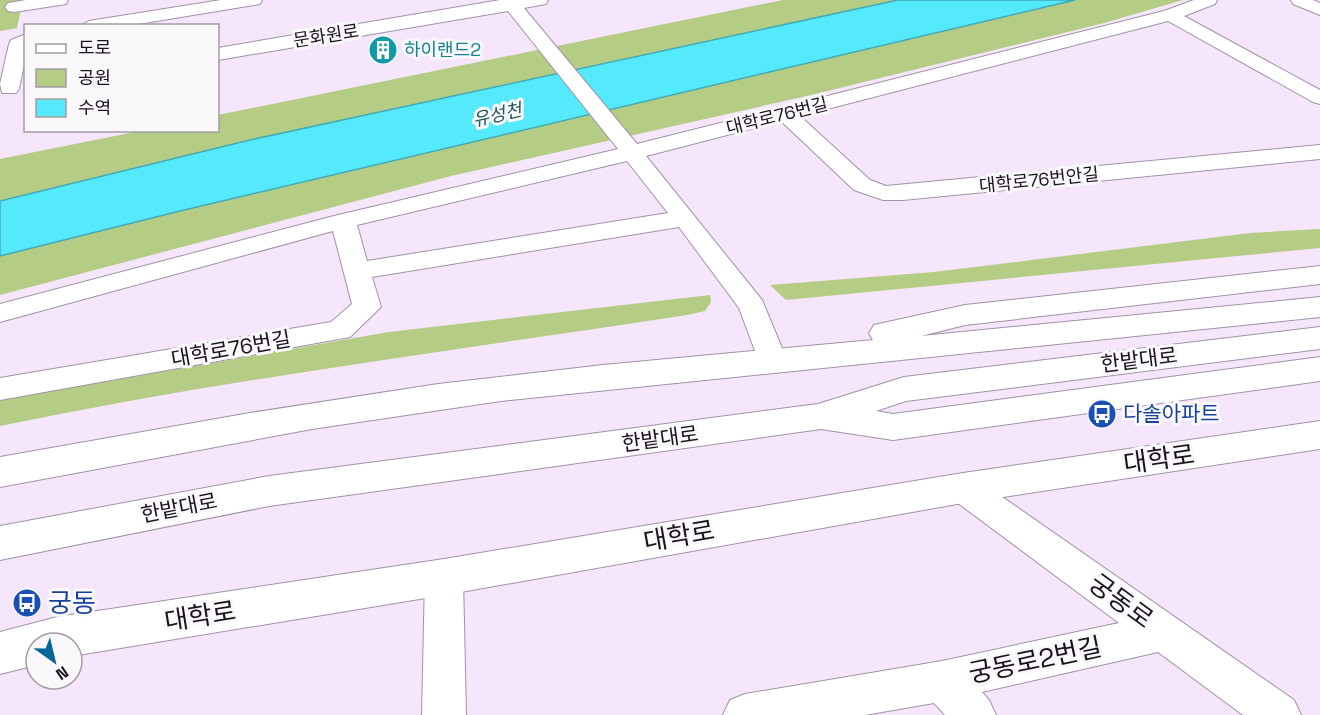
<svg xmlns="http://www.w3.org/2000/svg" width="1320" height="715" font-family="'Space Grotesk','Noto Sans KR',sans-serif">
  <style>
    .green { fill: #b4cc83 }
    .water { fill: #54eafb; stroke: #42aab8; stroke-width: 1.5 }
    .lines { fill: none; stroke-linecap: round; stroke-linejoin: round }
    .minor-casing { stroke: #a092a6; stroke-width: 2 }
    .major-casing { stroke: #a092a6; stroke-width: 2 }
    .minor { fill: #fff; fill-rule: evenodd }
    .major { fill: #fff; fill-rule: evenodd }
    .labels { text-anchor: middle; stroke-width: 6; stroke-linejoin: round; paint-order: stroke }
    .far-street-label { font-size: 18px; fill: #19141b; stroke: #fbf8fc }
    .far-culture-label { font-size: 18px; fill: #0d838f; stroke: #fbf8fc; text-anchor: start }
    .far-water-label { font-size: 18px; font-style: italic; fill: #1a585f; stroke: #fbf8fc }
    .street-label { font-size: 21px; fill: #19141b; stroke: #fbf8fc }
    .transit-label { font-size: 21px; fill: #164399; stroke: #fbf8fc; text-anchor: start }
    .near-street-label { font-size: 26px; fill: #19141b; stroke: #fbf8fc }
    .near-transit-label { font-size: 26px; fill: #164399; stroke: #fbf8fc; text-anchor: start }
  </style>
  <rect width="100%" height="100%" fill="#f5e6fb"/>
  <!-- green -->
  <path class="green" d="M0,0H23L17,28L0,31Z
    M783,0H898L250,140L0,201V159L140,131L218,130V115Z
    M1075,0H1183L1104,23L807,96L451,176L0,295V256L180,211Z
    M1320,229V248L1299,250L786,300L770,285L934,272L1250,233Z
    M710,295L711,302L705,311L687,315C457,350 228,379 0,426V400L389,332Z"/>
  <!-- water -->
  <path class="water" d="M898,0H1075L180,211L0,256V201L250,140Z"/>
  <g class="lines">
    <!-- minor casing -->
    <g class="minor-casing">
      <path id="minor" d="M26,0H68L66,4L60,5L14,12L8,11L5,7L8,3Z
        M221,0H262L260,4L254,5L126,26H80L89,21Z
        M500,0H548L546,4L524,8L637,144L1164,11L1194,0H1217L1215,4L1184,16L1320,90V104L1313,102L1168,21L800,116L870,180L886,186L1320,145V159L903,200H883L854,190L781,121L646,156L762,300L787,360L783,367L772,370L761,367L739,308L679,227L372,277L381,307L350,337L0,400V378L331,322L352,304L333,231L0,322V304L334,216L618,149L508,11L218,60V48ZM627,161L668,213L367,261L357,225Z
        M1291,0H1313L1320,3V15L1293,4Z
        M26,34V54L19,89L16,93H2L0,84L9,44L11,40Z
        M963,474L975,478L1294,700L1301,715H1243L1158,652L982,692L989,700L996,715H945L934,703L865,715H723L730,700L745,694L942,661L1119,623L951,498L946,488L951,478Z
        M444,560L457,565L463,577L466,715H422L425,577L431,565Z"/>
    </g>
    <!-- major casing -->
    <g class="major-casing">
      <path id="major" d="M1320,266V284L965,325L921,336L1320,297V317L501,401L312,429L0,487V457L250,413L438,384L603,365L873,340L869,333L874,325L965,305Z
        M1320,327V349L906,401L876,411L893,414L1320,357V381L893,440L821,429L269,506L0,560V526L269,476L818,404L904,377Z
        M1320,421V449L963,503L444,595L72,656V643H36V665L0,674V632L57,617L444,559L963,473Z"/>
    </g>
    <!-- minor -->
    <use href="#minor" class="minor"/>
    <!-- major -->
    <use href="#major" class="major"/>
  </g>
  <!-- icons -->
  <defs>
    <g id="building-disc" transform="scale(1.5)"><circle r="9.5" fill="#0f9aa8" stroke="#fbf8fc"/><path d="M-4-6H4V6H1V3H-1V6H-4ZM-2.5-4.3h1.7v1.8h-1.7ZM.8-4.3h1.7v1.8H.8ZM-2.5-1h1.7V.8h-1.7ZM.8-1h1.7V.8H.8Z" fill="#fff"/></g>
    <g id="bus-disc" transform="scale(1.5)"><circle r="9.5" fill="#1a4fb4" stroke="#fbf8fc"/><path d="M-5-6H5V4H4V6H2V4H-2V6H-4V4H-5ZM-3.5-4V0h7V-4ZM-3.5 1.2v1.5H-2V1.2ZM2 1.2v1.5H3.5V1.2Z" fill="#fff"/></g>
  </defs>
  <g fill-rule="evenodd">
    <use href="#building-disc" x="383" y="50"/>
    <use href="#bus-disc" x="1102" y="414"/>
    <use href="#bus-disc" x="27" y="603"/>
  </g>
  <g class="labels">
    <!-- far-street labels -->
    <g class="far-street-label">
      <text transform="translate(326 36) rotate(-9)" y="6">문화원로</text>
      <text transform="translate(777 116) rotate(-14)" y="6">대학로76번길</text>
      <text transform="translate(1039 180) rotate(-6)" y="6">대학로76번안길</text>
    </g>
    <!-- far-culture labels -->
    <g class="far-culture-label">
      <text x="404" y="56">하이랜드2</text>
    </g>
    <!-- far-water labels -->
    <g class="far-water-label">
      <text transform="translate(497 115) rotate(-13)" y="6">유성천</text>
    </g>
    <!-- street labels -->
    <g class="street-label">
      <text transform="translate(231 349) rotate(-10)" y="7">대학로76번길</text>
      <text transform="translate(1139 360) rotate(-7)" y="7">한밭대로</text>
      <text transform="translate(660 439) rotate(-8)" y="7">한밭대로</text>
      <text transform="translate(179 508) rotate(-11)" y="7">한밭대로</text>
    </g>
    <!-- transit labels -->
    <g class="transit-label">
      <text x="1123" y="421">다솔아파트</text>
    </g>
    <!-- near-street labels -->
    <g class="near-street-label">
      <text transform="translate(1159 459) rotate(-8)" y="9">대학로</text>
      <text transform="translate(679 536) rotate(-10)" y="9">대학로</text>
      <text transform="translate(1121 601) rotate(36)" y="9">궁동로</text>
      <text transform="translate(200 616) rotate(-9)" y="9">대학로</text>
      <text transform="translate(1035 660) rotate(-12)" y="9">궁동로2번길</text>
    </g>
    <!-- near-transit labels -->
    <g class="near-transit-label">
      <text x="48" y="612">궁동</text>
    </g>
  </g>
  <!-- legend -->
  <rect x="24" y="24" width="195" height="108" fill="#fbf8fc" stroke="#a19da2" stroke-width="1.5"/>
  <rect x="36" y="44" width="30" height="9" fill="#ffffff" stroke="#a19da2" stroke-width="1.5"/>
  <text x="78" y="54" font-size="18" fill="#19141b">도로</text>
  <rect x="36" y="69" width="30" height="18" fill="#b4cc83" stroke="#a19da2" stroke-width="1.5"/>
  <text x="78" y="84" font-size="18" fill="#19141b">공원</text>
  <rect x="36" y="99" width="30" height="18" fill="#54eafb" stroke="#a19da2" stroke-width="1.5"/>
  <text x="78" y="114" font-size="18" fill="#19141b">수역</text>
  <!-- north arrow -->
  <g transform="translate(54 661) rotate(146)"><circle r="28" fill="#fbf8fc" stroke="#a19da2" stroke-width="1.5"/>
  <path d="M0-4.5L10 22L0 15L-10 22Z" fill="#026796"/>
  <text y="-9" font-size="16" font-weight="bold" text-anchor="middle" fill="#19141b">N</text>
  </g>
</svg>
